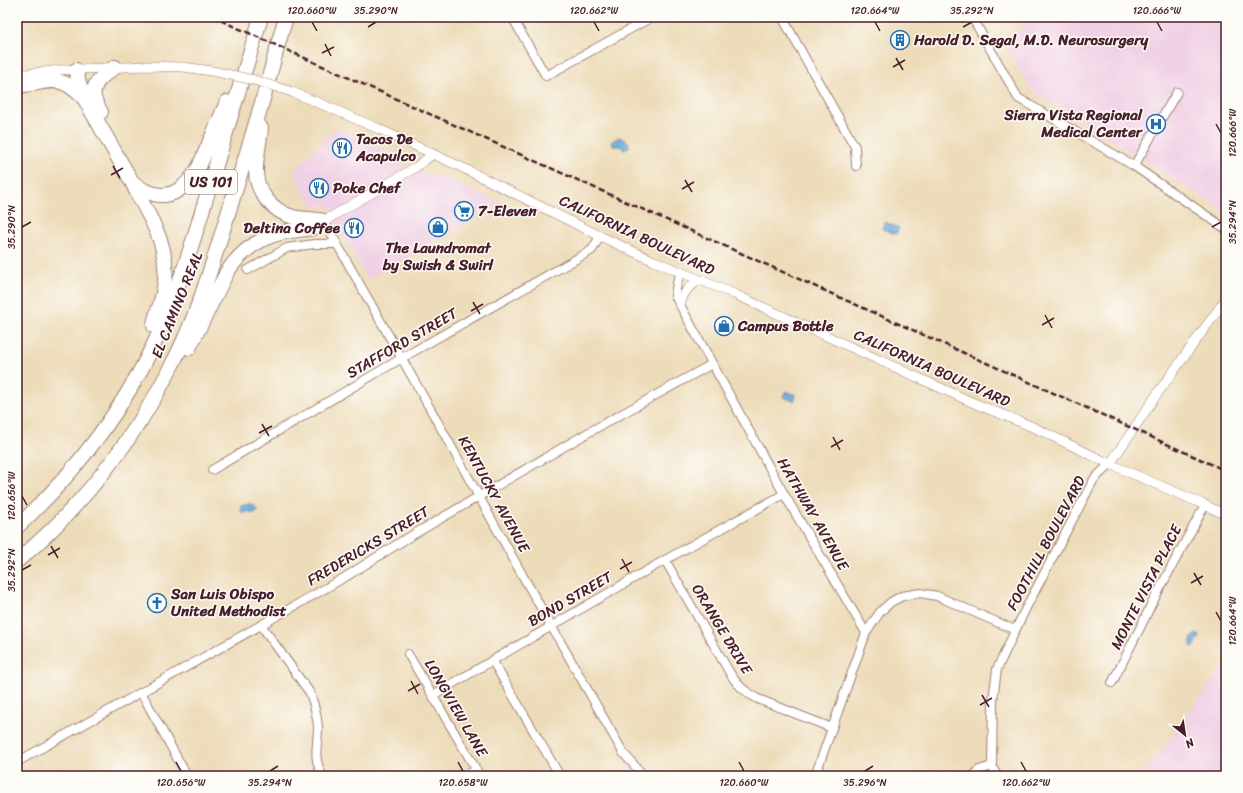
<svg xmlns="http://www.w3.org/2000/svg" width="1243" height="793" font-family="Sriracha,sans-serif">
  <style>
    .built { fill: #f0d0e5 }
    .water { fill: #63addb; stroke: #566683 }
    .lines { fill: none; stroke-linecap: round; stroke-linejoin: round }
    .minor-casing { stroke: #9c7e72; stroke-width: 10 }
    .tertiary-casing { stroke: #9c7e72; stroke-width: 10 }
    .motorway-casing { stroke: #9c7e72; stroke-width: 16 }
    .minor { stroke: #fff; stroke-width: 8 }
    .tertiary { stroke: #fff; stroke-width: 9 }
    .motorway { stroke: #fff; stroke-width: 14 }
    .rail { stroke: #4a1f2b; stroke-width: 2.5; stroke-dasharray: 6 3; stroke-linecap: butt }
    .tertiary-bridge-casing { stroke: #9c7e72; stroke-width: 10; stroke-linecap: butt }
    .tertiary-bridge { stroke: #fff; stroke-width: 9 }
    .ticks { fill: none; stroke: #4a1f2b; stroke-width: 1.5 }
    .labels { text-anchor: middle; stroke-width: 3; stroke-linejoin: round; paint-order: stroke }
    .shield { fill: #fdfcf7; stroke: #806168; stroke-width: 1 }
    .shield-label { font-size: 14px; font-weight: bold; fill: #4a1f2b }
    .poi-label { font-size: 15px; font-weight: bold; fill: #4a1f2b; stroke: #fdfcf7; text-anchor: start }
    .street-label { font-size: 15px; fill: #4a1f2b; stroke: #fdfcf7 }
    .neatline { fill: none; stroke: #4a1f2b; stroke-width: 1.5 }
    .ticks-label { font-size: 10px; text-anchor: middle; fill: #4a1f2b }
  </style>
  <rect width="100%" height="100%" fill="#fdfcf7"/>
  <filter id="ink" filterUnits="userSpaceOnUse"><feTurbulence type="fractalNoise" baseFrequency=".025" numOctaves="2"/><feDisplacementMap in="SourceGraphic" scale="8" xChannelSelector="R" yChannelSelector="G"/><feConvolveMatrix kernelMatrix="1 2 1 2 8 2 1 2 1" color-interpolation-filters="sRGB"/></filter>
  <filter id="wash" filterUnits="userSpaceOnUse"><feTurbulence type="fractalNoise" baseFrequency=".012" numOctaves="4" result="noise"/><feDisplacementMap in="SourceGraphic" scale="16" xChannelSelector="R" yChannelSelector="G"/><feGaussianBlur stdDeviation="0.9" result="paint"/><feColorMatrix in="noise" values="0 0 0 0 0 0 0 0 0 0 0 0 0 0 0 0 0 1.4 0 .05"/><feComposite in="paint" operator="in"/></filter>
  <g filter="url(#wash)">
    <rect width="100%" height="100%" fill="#eddcb9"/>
    <!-- built -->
    <path class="built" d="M1039,17H1226V212L1030,89L1002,39Z
      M336,128L396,155V163L432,177L441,175L501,204L367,280L328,204L313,207L293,173Z
      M1226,662V776H1143Z"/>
    <!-- water -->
    <path class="water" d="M619,137L628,142L629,147L624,150L620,146H614L611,142Z
      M885,222L899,228L896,234L882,229Z
      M786,391L796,395L794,401L783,397Z
      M249,504C252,504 257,507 257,511L255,513H251L250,511L243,513L240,510L241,506Z
      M1197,634L1200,636L1199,639L1196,641V645L1194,647H1192C1189,642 1192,636 1197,634Z"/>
  </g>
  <g filter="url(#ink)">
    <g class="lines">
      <!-- minor casing -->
      <g class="minor-casing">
        <path id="minor" d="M512,17L546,76L652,17
          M782,17L855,147L856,166
          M972,17L1018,98L1134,166L1226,229
          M1134,166L1177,92
          M324,221L441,428L524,578L624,754L644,776
          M248,270L287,248L314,244H337
          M681,273L677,283L675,296L784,494L866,633L815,776
          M212,470L402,358L592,250L600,236
          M665,560L731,675C738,686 746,693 758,699L832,728
          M261,625L310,693C314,704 317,715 318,727C318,746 312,758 323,776
          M866,633L880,612L891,602L902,596L920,593L937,596L1015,630
          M408,654L480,776
          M492,660L560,776
          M1112,683L1140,628L1151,605L1205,505
          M141,692L187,776
          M433,695L665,560L784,494
          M17,762L261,625L347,576L404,540L591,431L712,364
          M456,776L477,771
          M973,776L979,770L992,766
          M997,776L992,766L993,700L997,669L1026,608L1094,479L1110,464
          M1226,776L1225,765L1226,756"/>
      </g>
      <!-- tertiary casing -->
      <g class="tertiary-casing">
        <path id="tertiary" d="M17,75L61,70L145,66L183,67L212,71
          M292,92L326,106L379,129L461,167L600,236L654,261L734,294L976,404L1033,427L1110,464L1205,505L1226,515
          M324,221L416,167L433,154
          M680,305C684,292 687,288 699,280
          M1110,464L1157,394L1226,299"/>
      </g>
      <!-- motorway casing -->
      <g class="motorway-casing">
        <path id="motorway" d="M76,70L79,83L84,98L132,182C147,216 169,240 165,281C164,290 162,299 159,308C157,314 154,320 154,326
          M17,85C32,87 49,77 64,83C72,86 78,93 84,98
          M101,112C98,107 95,102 94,97C91,83 105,74 115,67
          M261,128C260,142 256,155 256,169C255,191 272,211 293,217C303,219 314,219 324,221
          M132,182C137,185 142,190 148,192C172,202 187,186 199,167L227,102
          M189,348L227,272C241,251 261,237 285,232C294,230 304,230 313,228C317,226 321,223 324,221
          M17,527C73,475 121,413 154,344C178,293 194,239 210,185C227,129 244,73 261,17
          M17,561C81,508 135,439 172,365C196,319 211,269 226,220C237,185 248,150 258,116C268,83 276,50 286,17"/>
      </g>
      <!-- minor -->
      <use href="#minor" class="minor"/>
      <!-- tertiary -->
      <use href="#tertiary" class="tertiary"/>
      <!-- motorway -->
      <use href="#motorway" class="motorway"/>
      <!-- rail -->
      <path class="rail" d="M213,17L1145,434L1226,471"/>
      <!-- tertiary-bridge casing -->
      <g class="tertiary-bridge-casing">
        <path id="tertiary-bridge" d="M212,71L254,80L292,92"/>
      </g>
      <!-- tertiary-bridge -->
      <use href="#tertiary-bridge" class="tertiary-bridge"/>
    </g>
  </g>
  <!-- ticks -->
  <path class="ticks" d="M312,22L317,31M594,22L599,31M875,22L880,31M1157,22L1162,31M368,27L376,22M963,27L972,22M325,44L331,56M322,53L334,47M896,58L903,70M893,67L905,60M1216,124L1221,133M113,166L120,178M111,175L123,168M685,180L692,192M682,189L694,182M22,227L31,222M1212,227L1221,222M473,302L480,314M471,311L483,304M1045,315L1052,328M1042,325L1054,318M262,424L269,436M259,433L272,426M833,437L840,450M831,447L843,440M22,496L27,505M51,546L58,558M48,555L60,548M622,559L629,572M620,569L632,562M22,570L31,565M1194,573L1201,585M1191,583L1203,576M1216,612L1221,621M411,681L418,694M408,691L420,684M982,695L989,707M980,705L992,698M176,762L181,771M458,762L463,771M739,762L744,771M1021,762L1026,771M270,771L278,766M865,771L873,766"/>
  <!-- icons -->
  <defs>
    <g id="building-ring" transform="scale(1)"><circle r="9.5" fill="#fdfcf7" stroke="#1f6fb2" stroke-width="1.5"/><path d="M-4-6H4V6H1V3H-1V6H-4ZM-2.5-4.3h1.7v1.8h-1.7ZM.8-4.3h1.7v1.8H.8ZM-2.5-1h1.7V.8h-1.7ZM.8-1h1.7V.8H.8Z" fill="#1f6fb2"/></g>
    <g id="hospital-ring" transform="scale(1)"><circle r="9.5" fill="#fdfcf7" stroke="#1f6fb2" stroke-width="1.5"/><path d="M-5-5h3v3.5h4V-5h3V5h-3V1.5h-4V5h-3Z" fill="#1f6fb2"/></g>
    <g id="restaurant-ring" transform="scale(1)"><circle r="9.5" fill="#fdfcf7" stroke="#1f6fb2" stroke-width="1.5"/><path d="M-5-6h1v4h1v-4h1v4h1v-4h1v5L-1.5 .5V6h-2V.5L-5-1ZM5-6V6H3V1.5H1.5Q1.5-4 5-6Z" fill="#1f6fb2"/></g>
    <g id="supermarket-ring" transform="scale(1)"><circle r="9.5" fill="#fdfcf7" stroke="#1f6fb2" stroke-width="1.5"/><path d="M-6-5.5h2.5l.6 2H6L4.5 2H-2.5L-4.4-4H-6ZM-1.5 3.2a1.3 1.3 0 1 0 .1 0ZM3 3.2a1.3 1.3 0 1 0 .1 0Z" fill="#1f6fb2"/></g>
    <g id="shop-ring" transform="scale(1)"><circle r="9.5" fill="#fdfcf7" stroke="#1f6fb2" stroke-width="1.5"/><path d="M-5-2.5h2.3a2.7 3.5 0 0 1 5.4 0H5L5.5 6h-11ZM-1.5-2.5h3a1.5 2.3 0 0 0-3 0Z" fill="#1f6fb2"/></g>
    <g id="church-ring" transform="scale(1)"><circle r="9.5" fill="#fdfcf7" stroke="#1f6fb2" stroke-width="1.5"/><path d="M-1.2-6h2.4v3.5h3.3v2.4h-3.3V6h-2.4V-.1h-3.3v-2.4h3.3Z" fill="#1f6fb2"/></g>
  </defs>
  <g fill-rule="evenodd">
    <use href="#building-ring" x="900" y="40"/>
    <use href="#hospital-ring" x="1156" y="124"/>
    <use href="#restaurant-ring" x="342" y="148"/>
    <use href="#restaurant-ring" x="319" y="188"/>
    <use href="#supermarket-ring" x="464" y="211"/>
    <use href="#shop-ring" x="438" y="227"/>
    <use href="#restaurant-ring" x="354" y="228"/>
    <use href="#shop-ring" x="724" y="326"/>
    <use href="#church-ring" x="157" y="603"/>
  </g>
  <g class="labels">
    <!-- shield labels -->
    <rect class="shield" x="185" y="170" width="52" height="24" rx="3"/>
    <g class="shield-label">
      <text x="211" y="187">US 101</text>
    </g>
    <!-- poi labels -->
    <g class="poi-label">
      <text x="914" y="45">Harold D. Segal, M.D. Neurosurgery</text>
      <text x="1142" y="120" text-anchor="end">Sierra Vista Regional<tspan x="1142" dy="17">Medical Center</tspan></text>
      <text x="356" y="144">Tacos De<tspan x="356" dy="17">Acapulco</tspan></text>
      <text x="333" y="193">Poke Chef</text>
      <text x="478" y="216">7-Eleven</text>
      <text x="340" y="233" text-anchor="end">Deltina Coffee</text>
      <text x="438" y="253" text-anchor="middle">The Laundromat<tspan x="438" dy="17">by Swish &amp; Swirl</tspan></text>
      <text x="738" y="331">Campus Bottle</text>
      <text x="171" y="599">San Luis Obispo<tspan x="171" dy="17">United Methodist</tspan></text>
    </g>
    <!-- street labels -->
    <g class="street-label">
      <text transform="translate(637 235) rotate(25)" y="5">CALIFORNIA BOULEVARD</text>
      <text transform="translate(177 305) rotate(-68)" y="5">EL CAMINO REAL</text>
      <text transform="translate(402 343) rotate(-30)" y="5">STAFFORD STREET</text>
      <text transform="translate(932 368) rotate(24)" y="5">CALIFORNIA BOULEVARD</text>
      <text transform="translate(494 494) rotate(61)" y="5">KENTUCKY AVENUE</text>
      <text transform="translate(813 514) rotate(60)" y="5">HATHWAY AVENUE</text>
      <text transform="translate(1046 543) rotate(-62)" y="5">FOOTHILL BOULEVARD</text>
      <text transform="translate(368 546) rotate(-31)" y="5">FREDERICKS STREET</text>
      <text transform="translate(1146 587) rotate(-63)" y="5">MONTE VISTA PLACE</text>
      <text transform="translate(570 599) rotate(-30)" y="5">BOND STREET</text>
      <text transform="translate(722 629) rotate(59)" y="5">ORANGE DRIVE</text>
      <text transform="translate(456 708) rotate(60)" y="5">LONGVIEW LANE</text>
    </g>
  </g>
  <!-- margin -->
  <rect width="1243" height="793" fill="none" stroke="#fdfcf7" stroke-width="44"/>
  <!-- north arrow -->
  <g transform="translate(1185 735) rotate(150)" stroke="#fdfcf7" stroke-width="3" paint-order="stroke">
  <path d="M0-3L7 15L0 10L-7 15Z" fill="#4a1f2b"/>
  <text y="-6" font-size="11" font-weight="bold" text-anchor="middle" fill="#4a1f2b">N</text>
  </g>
  <rect x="22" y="22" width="1199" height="749" class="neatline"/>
  <g class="ticks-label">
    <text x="312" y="14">120.660°W</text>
    <text x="376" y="14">35.290°N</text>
    <text x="594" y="14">120.662°W</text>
    <text x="875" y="14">120.664°W</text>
    <text x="972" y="14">35.292°N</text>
    <text x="1157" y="14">120.666°W</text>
    <text transform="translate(1232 133) rotate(-90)" y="4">120.666°W</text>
    <text transform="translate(1232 222) rotate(-90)" y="4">35.294°N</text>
    <text transform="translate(11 227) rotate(-90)" y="4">35.290°N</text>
    <text transform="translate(11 496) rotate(-90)" y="4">120.656°W</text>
    <text transform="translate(11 570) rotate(-90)" y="4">35.292°N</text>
    <text transform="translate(1232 621) rotate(-90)" y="4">120.664°W</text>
    <text x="181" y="786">120.656°W</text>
    <text x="270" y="786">35.294°N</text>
    <text x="463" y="786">120.658°W</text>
    <text x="744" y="786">120.660°W</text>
    <text x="865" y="786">35.296°N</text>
    <text x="1026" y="786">120.662°W</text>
  </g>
</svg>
